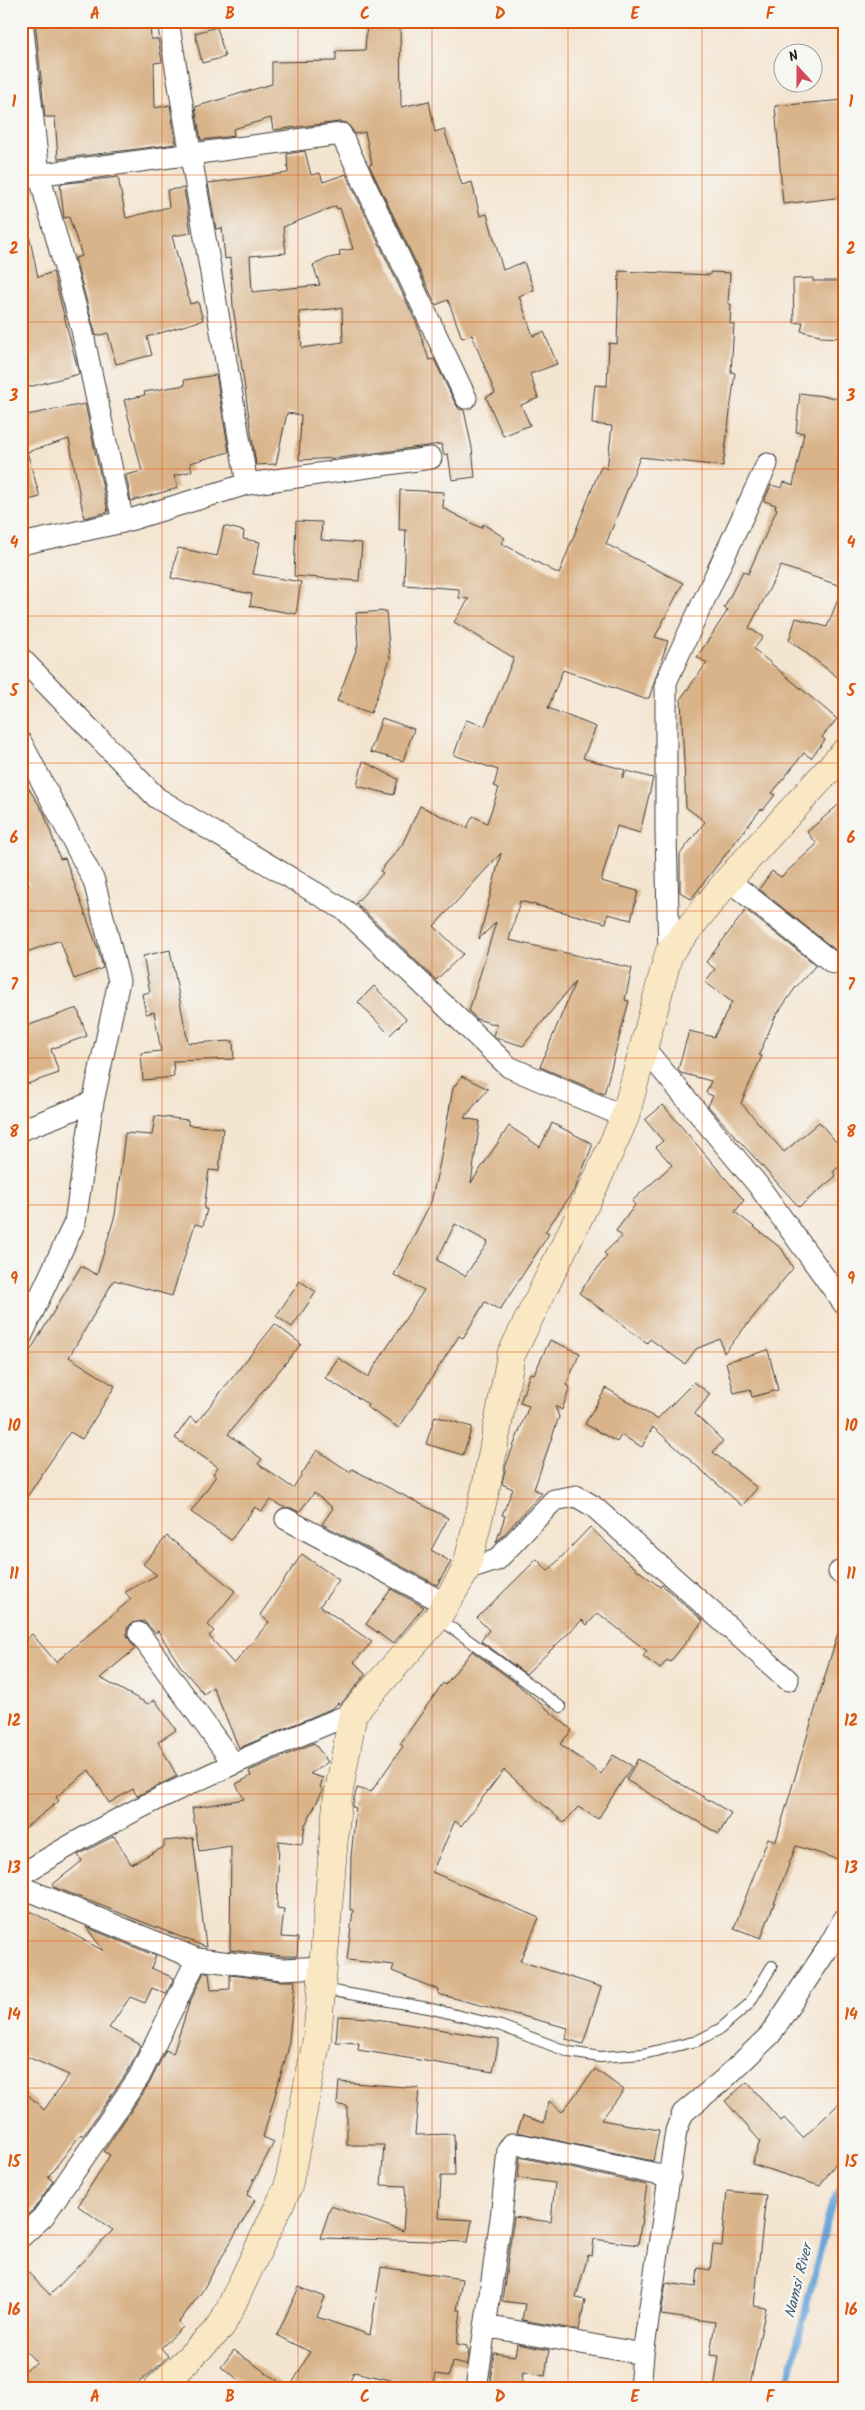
<svg xmlns="http://www.w3.org/2000/svg" width="865" height="2410" font-family="Kalam,sans-serif">
  <style>
    .lines { fill: none; stroke-linecap: round; stroke-linejoin: round }
    .stream { stroke: #66a4d8; stroke-width: 7 }
    .building { fill: #d9b48a; fill-rule: evenodd }
    .lane-casing { stroke: #3c3a37; stroke-width: 12 }
    .street-casing { stroke: #3c3a37; stroke-width: 23 }
    .secondary-casing { stroke: #3c3a37; stroke-width: 29 }
    .lane { stroke: #fff; stroke-width: 10 }
    .street { stroke: #fff; stroke-width: 21 }
    .secondary { stroke: #fae7c3; stroke-width: 28 }
    .grid { fill: none; stroke: #de560d; stroke-width: 1; stroke-opacity: 0.55 }
    .labels { text-anchor: middle; stroke-width: 5; stroke-linejoin: round; paint-order: stroke }
    .water-label { font-size: 15px; font-style: italic; fill: #3d5971; stroke: #f6f6f2 }
    .neatline { fill: none; stroke: #de560d; stroke-width: 2 }
    .grid-label { font-size: 16px; text-anchor: middle; font-weight: bold; fill: #de560d }
  </style>
  <rect width="100%" height="100%" fill="#f6f6f2"/>
  <filter id="ink" filterUnits="userSpaceOnUse"><feTurbulence type="fractalNoise" baseFrequency=".02" numOctaves="2"/><feDisplacementMap in="SourceGraphic" scale="10" xChannelSelector="R" yChannelSelector="G"/><feConvolveMatrix kernelMatrix="1 2 1 2 8 2 1 2 1" color-interpolation-filters="sRGB"/></filter>
  <filter id="wash" filterUnits="userSpaceOnUse"><feTurbulence type="fractalNoise" baseFrequency=".0096" numOctaves="4" result="noise"/><feDisplacementMap in="SourceGraphic" scale="20" xChannelSelector="R" yChannelSelector="G"/><feGaussianBlur stdDeviation="1.12" result="paint"/><feColorMatrix in="noise" values="0 0 0 0 0 0 0 0 0 0 0 0 0 0 0 0 0 1.4 0 .05"/><feComposite in="paint" operator="in"/></filter>
  <g filter="url(#wash)">
    <rect width="100%" height="100%" fill="#f4e5d1"/>
    <g class="lines">
      <!-- stream -->
      <path class="stream" d="M786,2389L831,2206L844,2182"/>
    </g>
    <g id="blocks">
      <!-- building -->
      <path class="building" d="M35,21H150L151,39H158L162,62L154,63L155,108L170,105L176,144L58,159L55,117H45Z
        M367,23L400,25L401,107L429,101L435,132L444,129L462,185L472,182L480,216L487,214L503,270L524,262L534,290L519,296L533,336L544,332L557,364L530,374L538,398L521,405L530,425L503,436L486,397L495,393L472,335L462,338L448,300L436,305L369,165L372,164L365,132L355,134L347,123L339,122L273,130L271,118L233,129L234,136L201,140L195,107L272,84V62L336,61V51L365,50Z
        M217,27L225,57L202,63L195,33Z
        M844,100V197L783,204L775,106Z
        M305,151L311,175L320,173L323,182L346,174L417,324L429,360L434,359L455,403L459,409L464,410L472,448L475,477L452,480L448,454L444,455L441,444L339,458L299,460L301,415L287,413L276,464L256,465L233,306L230,258L225,259L222,228L216,229L208,183L288,173L287,154ZM336,206L337,209L340,208L353,249L339,251L340,256L329,258L313,265L320,285L252,292L250,256L286,253L283,227ZM342,308L343,342L302,348L299,312Z
        M118,177L126,218L169,207L167,190L184,188L191,233L172,236L190,304L198,302L203,320L147,337L152,355L116,364L108,333L96,336L75,258L82,256L69,217L64,218L60,184Z
        M21,235H29L38,277L53,272L79,374L21,389Z
        M619,271L710,275V272L730,273L728,304H731L730,324H734L731,372L735,373L723,466L640,457L606,544L683,583L655,637L668,641L649,698H642L563,670L548,708L596,727L583,758L625,770L622,778L627,771L653,778L640,833L617,826L601,881L638,891L631,920L608,914L606,923L520,901L509,940L632,968L625,1000L629,1001L604,1094L540,1067L575,982L523,1046L497,1038L493,1035L497,1025L477,1019L469,1011L496,922L479,939L501,853L434,926L463,954L436,980L356,903L383,873L380,871L402,845L420,806L467,828L473,816L487,823L499,788L494,786L498,770L454,755L466,720L485,726L514,658L454,622L469,599L459,598V589L404,585L406,530H399L400,490L444,492L443,508L481,528L483,524L505,538L501,543L559,574L601,466L607,469L612,426L592,424L593,404L595,385L607,386L609,343L617,344Z
        M813,278V281H844V338L820,337V335L801,331L803,322L794,323L793,279Z
        M216,375L229,452L190,463L192,471L174,476L178,488L131,501L126,475L142,471L124,400L145,395L144,392L185,385L184,380Z
        M800,393L844,399V587L781,566L749,628L763,637L754,649L837,719L822,737L825,740L811,758L804,753L772,793L775,795L763,810L761,809L691,899L680,892V854L705,822L686,807L681,698L707,663L697,657L728,610L724,608L743,571L748,574L777,509L775,508L776,505L764,501L771,485L782,488L784,482L793,485L804,433L796,432Z
        M85,404L108,512L84,518L69,439L27,452L40,497L21,502V416Z
        M296,521L322,522L321,540L362,543L359,581L294,576Z
        M224,526L244,531L243,539L260,542L253,574L301,582L296,614L250,606L252,594L171,578L178,548L217,556Z
        M842,589H844V682L789,640L796,618L827,627Z
        M386,611L390,659L371,713L337,701L358,645L356,613Z
        M382,718L414,729L403,761L370,752Z
        M363,761L398,779L394,795L357,786Z
        M21,776L44,813L60,859L65,858L97,946L103,968L74,979L60,940L21,954V905L27,903L21,888L29,886L21,864Z
        M844,800V957L759,889L772,871L781,877L817,844L807,832Z
        M746,910L816,965L796,987L775,1017L759,1055L762,1056L741,1103L784,1152L819,1122L844,1151V1162L833,1172L836,1176L799,1207L708,1106L713,1096L706,1093L711,1081L681,1073L678,1070L689,1031L714,1037L732,1002L705,982L715,969L706,962Z
        M170,950L188,1043L233,1041L234,1059L173,1061L174,1077L143,1080L141,1053L161,1051L154,1012L146,1014L142,994L150,992L143,956Z
        M374,986L406,1019L390,1035L358,1002Z
        M77,1008L87,1036L51,1049L59,1073L21,1086V1028Z
        M462,1076L488,1089L464,1118L480,1121L471,1183L509,1126L540,1147L552,1123L593,1144L575,1189L545,1232L549,1234L500,1310L485,1302L463,1338L459,1336L399,1428L367,1407L368,1404L325,1378L338,1358L368,1377L424,1290L394,1275L431,1202L440,1162L453,1088ZM455,1224L488,1242L465,1276L437,1260Z
        M663,1105L744,1200L735,1212L782,1249L793,1268L724,1353L720,1339L696,1349L685,1364L650,1339L647,1343L579,1293L607,1256L604,1253L622,1236L616,1231L635,1205L632,1201L672,1165L656,1147L663,1141L645,1120Z
        M155,1116L188,1120V1125L223,1128L219,1171L209,1170L204,1209H207L203,1226L195,1224L172,1296L114,1280L69,1357L115,1386L82,1439L70,1432L21,1506V1366L81,1266L97,1275L115,1215L125,1133L152,1135Z
        M300,1281L316,1292L292,1327L276,1316Z
        M275,1324L301,1344L228,1434L262,1459L258,1464L293,1488L317,1450L350,1472L352,1469L448,1518L431,1550L451,1562L437,1585L322,1524L333,1508L314,1493L299,1512L291,1508L283,1507L270,1500L262,1511L255,1507L231,1540L191,1512L216,1476L213,1474L218,1467L175,1438L190,1417L197,1422Z
        M550,1340L580,1353L566,1385L570,1387L562,1410L555,1406L559,1417L534,1489L542,1493L496,1543L505,1516L502,1515L513,1489L502,1484L506,1465L529,1406L520,1403L530,1373L534,1374Z
        M768,1350L778,1390L752,1397L750,1389L734,1393L726,1362Z
        M694,1382L710,1394L695,1414L723,1441L713,1452L757,1488L742,1506L653,1427L642,1447L621,1435L617,1442L585,1424L606,1388L657,1419Z
        M435,1416L472,1427L463,1455L426,1444Z
        M590,1527L625,1560L660,1587L662,1585L703,1621L670,1662L667,1660L660,1669L643,1656L647,1651L598,1613L587,1625L582,1620L526,1674L481,1641L489,1630L477,1618L537,1559L548,1571Z
        M167,1536L235,1591L208,1625L214,1631L209,1636L234,1664L269,1622L260,1615L302,1554L339,1580L320,1606L372,1642L354,1662L366,1674L340,1705L338,1703L333,1708L239,1748L213,1687L204,1694L181,1667L158,1631L155,1633L144,1621L132,1623L127,1628V1635L135,1649L100,1678L148,1704L155,1700L176,1730L158,1742L177,1776L137,1796L133,1789L109,1803L89,1770L56,1797L59,1801L21,1831V1644L32,1634L56,1662L131,1599L125,1592L157,1575L143,1564Z
        M391,1589L424,1607L393,1644L366,1624Z
        M839,1629L844,1630V1861L796,1846L761,1938L734,1928L768,1838L776,1841Z
        M472,1651L516,1683L572,1730L560,1744L601,1774L613,1755L632,1766L598,1819L578,1807L564,1823L504,1770L461,1826L455,1821L432,1872L539,1918L520,1961L601,1987L583,2044L566,2039L568,2028L438,1994L439,1990L392,1971L394,1965L347,1960L353,1910H350L351,1857L356,1808L352,1807L357,1788L371,1792L403,1746L400,1744L443,1683L445,1685Z
        M314,1743L328,1762L310,1774L323,1778L320,1787L323,1790L305,1825L302,1844L279,1841L277,1908L284,1909L281,1937L298,1938L297,1956H282L230,1950L231,1846L199,1851L192,1808L244,1799L236,1784L251,1776L249,1771Z
        M638,1759L731,1813L719,1834L626,1780Z
        M114,1836L131,1864L164,1847V1841L193,1838L206,1947L54,1887L52,1885L82,1861L78,1855Z
        M21,1906L104,1951L86,1927L156,1956L151,1968L174,1978L166,1994L152,1988L145,2003L130,1997L109,2028L141,2045L128,2071L83,2136L81,2134L48,2177L53,2181L34,2209L21,2220V2149L28,2141L21,2135V2088L44,2110L69,2075L21,2054Z
        M204,1972L209,1973L211,1990L230,1989V1975L281,1981H295L288,2050L263,2137L274,2142L255,2179H252L254,2180L247,2195L255,2200L201,2293L179,2322L183,2327L161,2348L168,2356L154,2370L131,2389H21V2372L37,2363L21,2346V2265L50,2295L113,2230L78,2206L110,2155L104,2151L149,2084L166,2050L173,2054L189,2004Z
        M338,2016L370,2018L499,2039L493,2072L358,2050L359,2043L336,2042Z
        M595,2069L624,2090L601,2120L659,2130L653,2161L517,2132L523,2116L544,2123L549,2101L562,2112Z
        M339,2082L419,2088L415,2135L454,2134L455,2176H441L439,2218L472,2220L468,2242L320,2238L331,2206L403,2231L406,2186L381,2185L384,2145H347V2106L337,2105Z
        M747,2082L781,2121L784,2118L803,2138L844,2099V2151L820,2186L752,2164L760,2141L725,2101Z
        M520,2157L647,2185L638,2245L594,2239L592,2256L588,2255L576,2298L585,2300L579,2330L522,2320L525,2304L502,2301L514,2217L551,2222L555,2183L518,2178Z
        M727,2191L766,2195L754,2306L766,2308L749,2389H714L719,2356L710,2355L715,2322L661,2315L666,2283L696,2287L698,2268L710,2270L713,2245L722,2246Z
        M381,2267L462,2279L457,2310H461L457,2344L467,2346V2349H469L467,2365L452,2362L449,2376L436,2374L433,2389H408L409,2384L354,2372L347,2389H289L310,2352L277,2335L299,2287L325,2297L317,2317L370,2335Z
        M517,2344L549,2350L545,2376L523,2372L521,2389H489L494,2353L515,2356Z
        M234,2350L289,2389H252L221,2367Z"/>
    </g>
  </g>
  <g filter="url(#ink)">
    <use href="#blocks" fill-opacity="0" stroke="#3c3a37" stroke-width="1"/>
    <g class="lines">
      <!-- lane casing -->
      <g class="lane-casing">
        <path id="lane" d="M438,1618L561,1707
          M322,1989L428,2008L501,2026L569,2052L600,2057L643,2054L697,2041L720,2029L749,2004L772,1966"/>
      </g>
      <!-- street casing -->
      <g class="street-casing">
        <path id="street" d="M22,21L39,174L82,330L123,522
          M168,21L247,484
          M21,177L341,134L466,398
          M21,544L123,522L247,484L431,458
          M21,658L157,798L346,911L509,1067L625,1117
          M21,742L94,881L119,981L93,1102L75,1222L21,1337
          M728,880L833,963
          M669,953L666,833V682L767,464
          M644,1048L758,1185L844,1304
          M21,1130L93,1102
          M286,1519L446,1604
          M466,1570L497,1560L554,1500L576,1496L593,1506L788,1680
          M839,1572L844,1576
          M139,1633L233,1763
          M21,1875C125,1809 239,1760 353,1713
          M21,1887L197,1959L282,1969L323,1967
          M21,2237L43,2217L139,2077L197,1959
          M485,2326L643,2354
          M476,2389L501,2218L508,2150L512,2144L523,2145L670,2177
          M640,2389L643,2354L676,2131L683,2113L724,2079L770,2035L826,1951L844,1919"/>
      </g>
      <!-- secondary casing -->
      <g class="secondary-casing">
        <path id="secondary" d="M157,2389L221,2327L288,2187L317,2039L337,1802L353,1713L437,1618L466,1570L486,1487L511,1355L595,1184L625,1117L669,953L728,880L844,753"/>
      </g>
      <!-- lane -->
      <use href="#lane" class="lane"/>
      <!-- street -->
      <use href="#street" class="street"/>
      <!-- secondary -->
      <use href="#secondary" class="secondary"/>
    </g>
  </g>
  <!-- grid -->
  <path class="grid" d="M162,21V2389M298,21V2389M432,21V2389M568,21V2389M702,21V2389M21,175H844M21,322H844M21,469H844M21,616H844M21,763H844M21,911H844M21,1058H844M21,1205H844M21,1352H844M21,1499H844M21,1647H844M21,1794H844M21,1941H844M21,2088H844M21,2235H844"/>
  <g class="labels">
    <!-- water labels -->
    <g class="water-label">
      <text transform="translate(798 2281) rotate(-76)" y="5">Namsi River</text>
    </g>
  </g>
  <!-- margin -->
  <rect width="865" height="2410" fill="none" stroke="#f6f6f2" stroke-width="55"/>
  <!-- north arrow -->
  <g transform="translate(798 68) rotate(339)"><circle r="24" fill="#f6f6f2" stroke="#9f9f9c"/>
  <path d="M0-4L9 19L0 12L-9 19Z" fill="#d1495b"/>
  <text y="-8" font-size="14" font-weight="bold" text-anchor="middle" fill="#1c1c1c">N</text>
  </g>
  <rect x="28" y="28" width="810" height="2354" class="neatline"/>
  <g class="grid-label">
    <text x="95" y="19">A</text>
    <text x="230" y="19">B</text>
    <text x="365" y="19">C</text>
    <text x="500" y="19">D</text>
    <text x="635" y="19">E</text>
    <text x="770" y="19">F</text>
    <text x="14" y="107">1</text>
    <text x="851" y="107">1</text>
    <text x="14" y="254">2</text>
    <text x="851" y="254">2</text>
    <text x="14" y="401">3</text>
    <text x="851" y="401">3</text>
    <text x="14" y="548">4</text>
    <text x="851" y="548">4</text>
    <text x="14" y="696">5</text>
    <text x="851" y="696">5</text>
    <text x="14" y="843">6</text>
    <text x="851" y="843">6</text>
    <text x="14" y="990">7</text>
    <text x="851" y="990">7</text>
    <text x="14" y="1137">8</text>
    <text x="851" y="1137">8</text>
    <text x="14" y="1284">9</text>
    <text x="851" y="1284">9</text>
    <text x="14" y="1431">10</text>
    <text x="851" y="1431">10</text>
    <text x="14" y="1579">11</text>
    <text x="851" y="1579">11</text>
    <text x="14" y="1726">12</text>
    <text x="851" y="1726">12</text>
    <text x="14" y="1873">13</text>
    <text x="851" y="1873">13</text>
    <text x="14" y="2020">14</text>
    <text x="851" y="2020">14</text>
    <text x="14" y="2167">15</text>
    <text x="851" y="2167">15</text>
    <text x="14" y="2315">16</text>
    <text x="851" y="2315">16</text>
    <text x="95" y="2402">A</text>
    <text x="230" y="2402">B</text>
    <text x="365" y="2402">C</text>
    <text x="500" y="2402">D</text>
    <text x="635" y="2402">E</text>
    <text x="770" y="2402">F</text>
  </g>
</svg>
